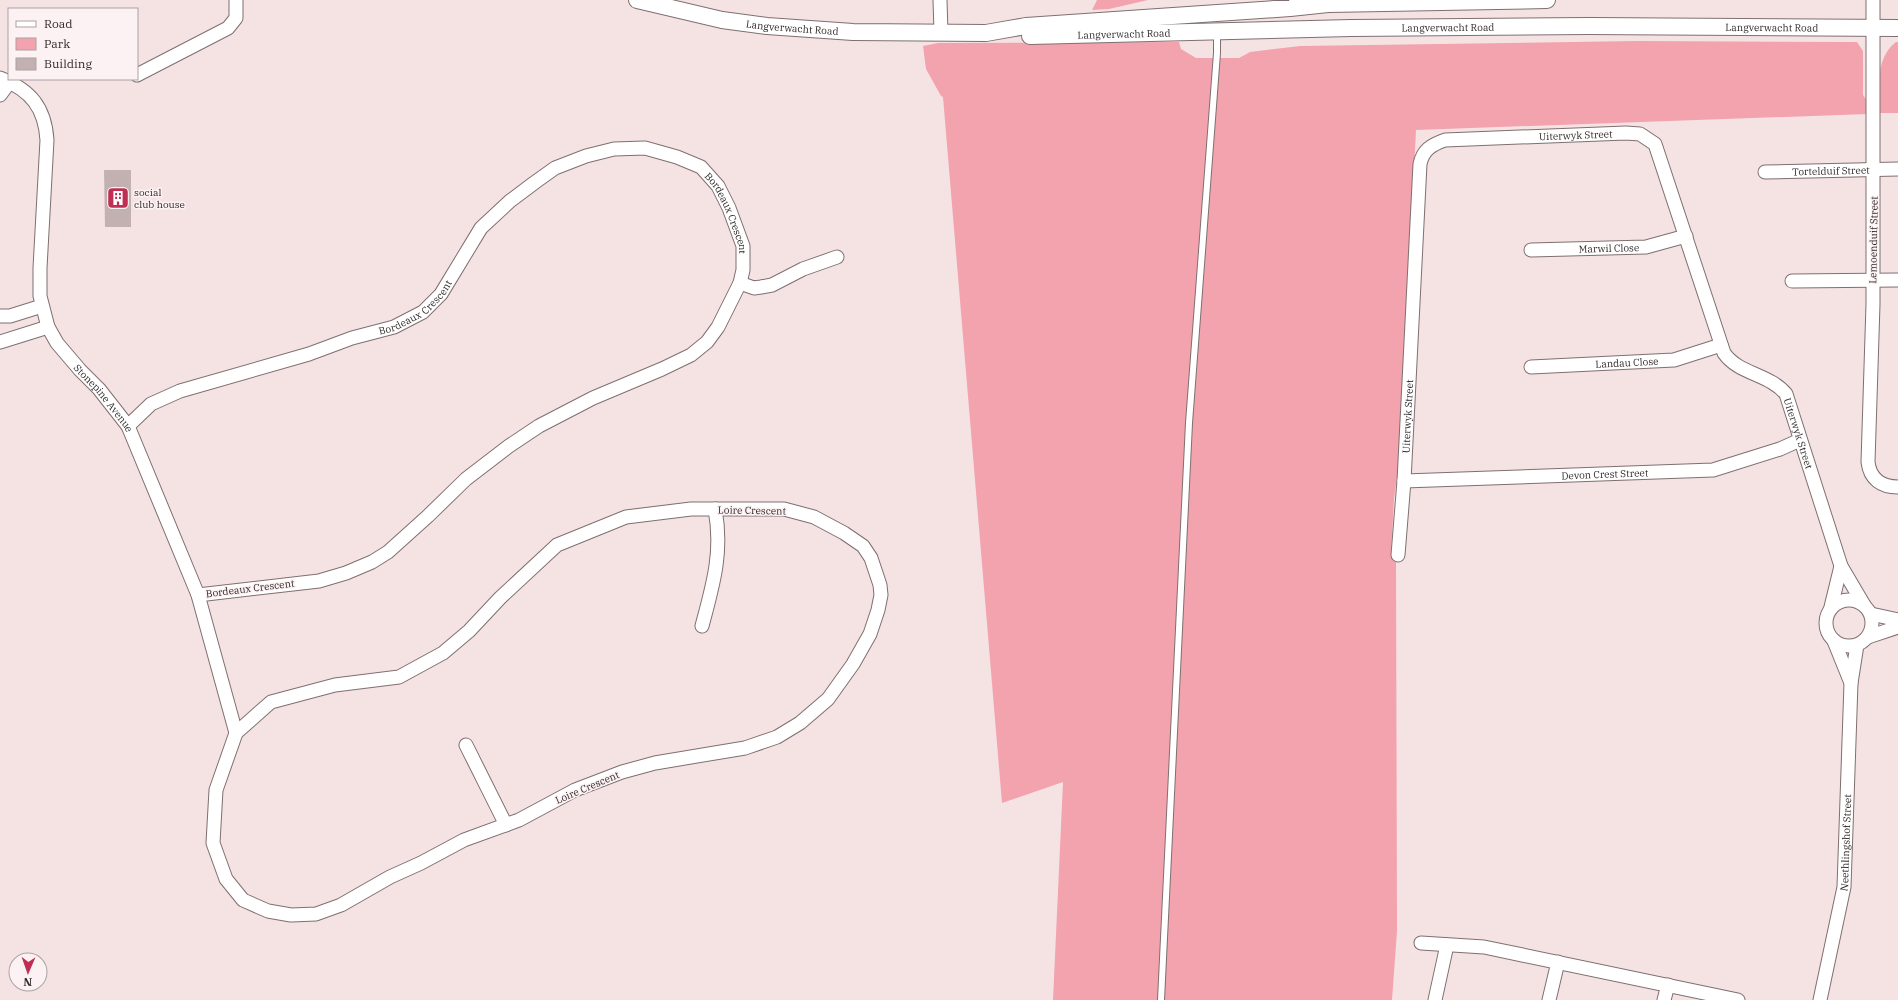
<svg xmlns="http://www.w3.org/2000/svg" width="1898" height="1000" font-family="'IBM Plex Serif',serif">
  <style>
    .green { fill: #f2a3ad }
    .building { fill: #c3b1b2 }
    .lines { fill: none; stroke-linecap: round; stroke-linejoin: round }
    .service-casing { stroke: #7f6f70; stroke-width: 8 }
    .minor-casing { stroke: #7f6f70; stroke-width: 15 }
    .tertiary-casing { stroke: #7f6f70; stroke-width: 18 }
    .service { stroke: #fff; stroke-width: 6 }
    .minor { stroke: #fff; stroke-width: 13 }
    .tertiary { stroke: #fff; stroke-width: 16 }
    .labels { text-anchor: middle; stroke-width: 3; stroke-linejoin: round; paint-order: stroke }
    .street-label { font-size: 10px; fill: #30292a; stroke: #fdf2f3 }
    .poi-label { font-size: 10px; fill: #30292a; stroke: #fdf2f3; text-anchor: start }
  </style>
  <rect width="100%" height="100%" fill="#f5e3e4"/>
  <!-- green -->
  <path class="green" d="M1097,0H1148L1109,9L1092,10Z
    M1637,41L1857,42L1863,51V95L1868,102V114L1416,130L1400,454L1394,499L1391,554L1396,555L1397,931L1392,1000H1053L1063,782L1002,803L943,97L941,96L926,69L923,46L938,43L1179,42L1181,49L1196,58H1239L1250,52L1300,46Z
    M1896,42H1898V113H1880C1880,89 1874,59 1896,42Z"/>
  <!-- building -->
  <path class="building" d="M104,170H131V227H105Z"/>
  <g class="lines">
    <!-- service casing -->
    <g class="service-casing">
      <path id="service" d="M1161,1000L1189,423L1217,53V33"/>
    </g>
    <!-- minor casing -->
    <g class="minor-casing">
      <g id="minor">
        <path d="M940,0L941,32"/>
        <path d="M1873,0V304L1868,462C1870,479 1881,487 1898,487"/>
        <path d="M137,75L228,28L236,18V0"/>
        <path id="s1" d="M0,78C31,90 45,108 47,140L40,268V296L48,327L57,343L80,370L99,389L128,426L198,595L236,733"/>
        <path d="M0,95L9,83"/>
        <path id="s2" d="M1765,172L1898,169"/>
        <path id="s3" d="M1531,250L1646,247L1686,236"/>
        <path d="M1792,281L1898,280"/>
        <path d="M740,283L754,288L761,287L772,285L803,269L837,257"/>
        <path d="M0,316H10L42,306"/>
        <path d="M0,342L48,327"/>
        <path id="s4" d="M1531,367L1674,360L1721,345"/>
        <path id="s5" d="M128,426L151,404L180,391L309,354L352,338L394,327L423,312L441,294L481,228L510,201L534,183L555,168L586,156L614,149L645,148L677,157L701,167L718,186L729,208L743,246V270L740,283L718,327L707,342L691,355L662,369L593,398L539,426L509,446L466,479L428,516L388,552L372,562L346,573L319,581L198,595"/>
        <path id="s6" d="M1404,481L1713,470L1780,449L1800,440"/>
        <path d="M691,509H784L814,517L844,533L863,546L871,558L880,585L881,595L878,610L870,634L853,664L828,699L800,723L777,737L745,748L655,763L622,772L575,790L519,820L464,840L421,863L390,877L341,905L316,914L291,915L268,911L243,900L226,879L213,843L216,790L236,733L271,702L335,685L399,677L443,653L469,631L500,598L557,545L626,517Z"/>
        <path id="s7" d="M1398,555L1404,481L1420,164C1423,150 1431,145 1445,140L1626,133L1640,134L1655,144L1724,353C1738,374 1770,374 1786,394L1841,566L1864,605"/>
        <circle cx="1849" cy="623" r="23"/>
        <path d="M1831,607L1841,566"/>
        <path d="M1871,614L1898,620"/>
        <path d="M702,626C713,585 723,552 715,509"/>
        <path d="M1868,637L1898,627"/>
        <path d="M1834,641L1851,683"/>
        <path d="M466,745L506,825"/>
        <path d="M1421,943L1484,947L1738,1000"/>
        <path d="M1435,1000L1447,945"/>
        <path d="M1549,1000L1558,962"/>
        <path d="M1664,1000L1668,985"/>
        <path id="s8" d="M1820,1000L1844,887L1851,683L1857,645"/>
      </g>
    </g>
    <!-- tertiary casing -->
    <g class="tertiary-casing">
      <g id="tertiary">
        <path id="s9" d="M637,0L722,20L767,26L853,32L986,33L1026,26L1290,8L1328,4L1547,0"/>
        <path id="s10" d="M1030,36L1351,28L1589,26L1898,28"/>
      </g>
    </g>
    <!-- service -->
    <use href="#service" class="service"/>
    <!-- minor -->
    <use href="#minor" class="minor"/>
    <!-- tertiary -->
    <use href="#tertiary" class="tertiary"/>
  </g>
  <!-- icons -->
  <defs>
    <g id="building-square" transform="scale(1.15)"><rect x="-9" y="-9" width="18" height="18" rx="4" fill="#bf2f53" stroke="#fdf2f3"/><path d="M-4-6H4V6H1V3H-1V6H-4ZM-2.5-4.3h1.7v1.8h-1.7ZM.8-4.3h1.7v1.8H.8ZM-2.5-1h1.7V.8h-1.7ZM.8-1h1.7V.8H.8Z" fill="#fff"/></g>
  </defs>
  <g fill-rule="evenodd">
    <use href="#building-square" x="118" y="198"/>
  </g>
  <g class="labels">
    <!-- street labels -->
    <g class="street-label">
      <text dy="4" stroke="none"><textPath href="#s9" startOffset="158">Langverwacht Road</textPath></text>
      <text dy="4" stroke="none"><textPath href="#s10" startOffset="418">Langverwacht Road</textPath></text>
      <text dy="4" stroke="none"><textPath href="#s10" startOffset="742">Langverwacht Road</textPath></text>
      <text dy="4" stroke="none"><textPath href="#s10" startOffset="94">Langverwacht Road</textPath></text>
      <text dy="4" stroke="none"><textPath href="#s7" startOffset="559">Uiterwyk Street</textPath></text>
      <text dy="4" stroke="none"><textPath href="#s2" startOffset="66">Tortelduif Street</textPath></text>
      <text dy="4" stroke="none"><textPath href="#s5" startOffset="724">Bordeaux Crescent</textPath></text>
      <text transform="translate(1873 240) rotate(-89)" y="4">Lemoenduif Street</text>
      <text dy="4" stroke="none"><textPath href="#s3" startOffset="78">Marwil Close</textPath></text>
      <text dy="4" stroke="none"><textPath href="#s5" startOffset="316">Bordeaux Crescent</textPath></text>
      <text dy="4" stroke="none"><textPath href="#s4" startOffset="96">Landau Close</textPath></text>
      <text dy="4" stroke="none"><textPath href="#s1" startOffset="362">Stonepine Avenue</textPath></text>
      <text dy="4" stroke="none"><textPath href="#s7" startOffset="139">Uiterwyk Street</textPath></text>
      <text dy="4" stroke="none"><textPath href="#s7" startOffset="978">Uiterwyk Street</textPath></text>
      <text dy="4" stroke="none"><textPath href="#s6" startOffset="201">Devon Crest Street</textPath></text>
      <text transform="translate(752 510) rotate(1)" y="4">Loire Crescent</text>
      <text transform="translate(250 588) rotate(-7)" y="4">Bordeaux Crescent</text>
      <text transform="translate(587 787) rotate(-23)" y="4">Loire Crescent</text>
      <text dy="4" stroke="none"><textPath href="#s8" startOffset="160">Neethlingshof Street</textPath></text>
    </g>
    <!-- poi labels -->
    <g class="poi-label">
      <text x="134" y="196">social<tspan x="134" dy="12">club house</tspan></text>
    </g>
  </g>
  <!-- legend -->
  <rect x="8" y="8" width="130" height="72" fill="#fdf2f3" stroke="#aba2a3"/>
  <rect x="16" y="21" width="20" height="6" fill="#ffffff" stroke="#aba2a3"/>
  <text x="44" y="28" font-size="12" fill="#30292a">Road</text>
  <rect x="16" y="38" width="20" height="12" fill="#f2a3ad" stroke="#aba2a3"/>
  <text x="44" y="48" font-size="12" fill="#30292a">Park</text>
  <rect x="16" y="58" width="20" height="12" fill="#c3b1b2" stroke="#aba2a3"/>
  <text x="44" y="68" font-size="12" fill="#30292a">Building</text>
  <!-- north arrow -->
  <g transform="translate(28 972) rotate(182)"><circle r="19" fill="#fdf2f3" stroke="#aba2a3"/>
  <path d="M0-3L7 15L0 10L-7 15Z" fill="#bf2f53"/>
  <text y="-6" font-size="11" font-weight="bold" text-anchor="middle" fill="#30292a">N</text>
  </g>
</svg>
